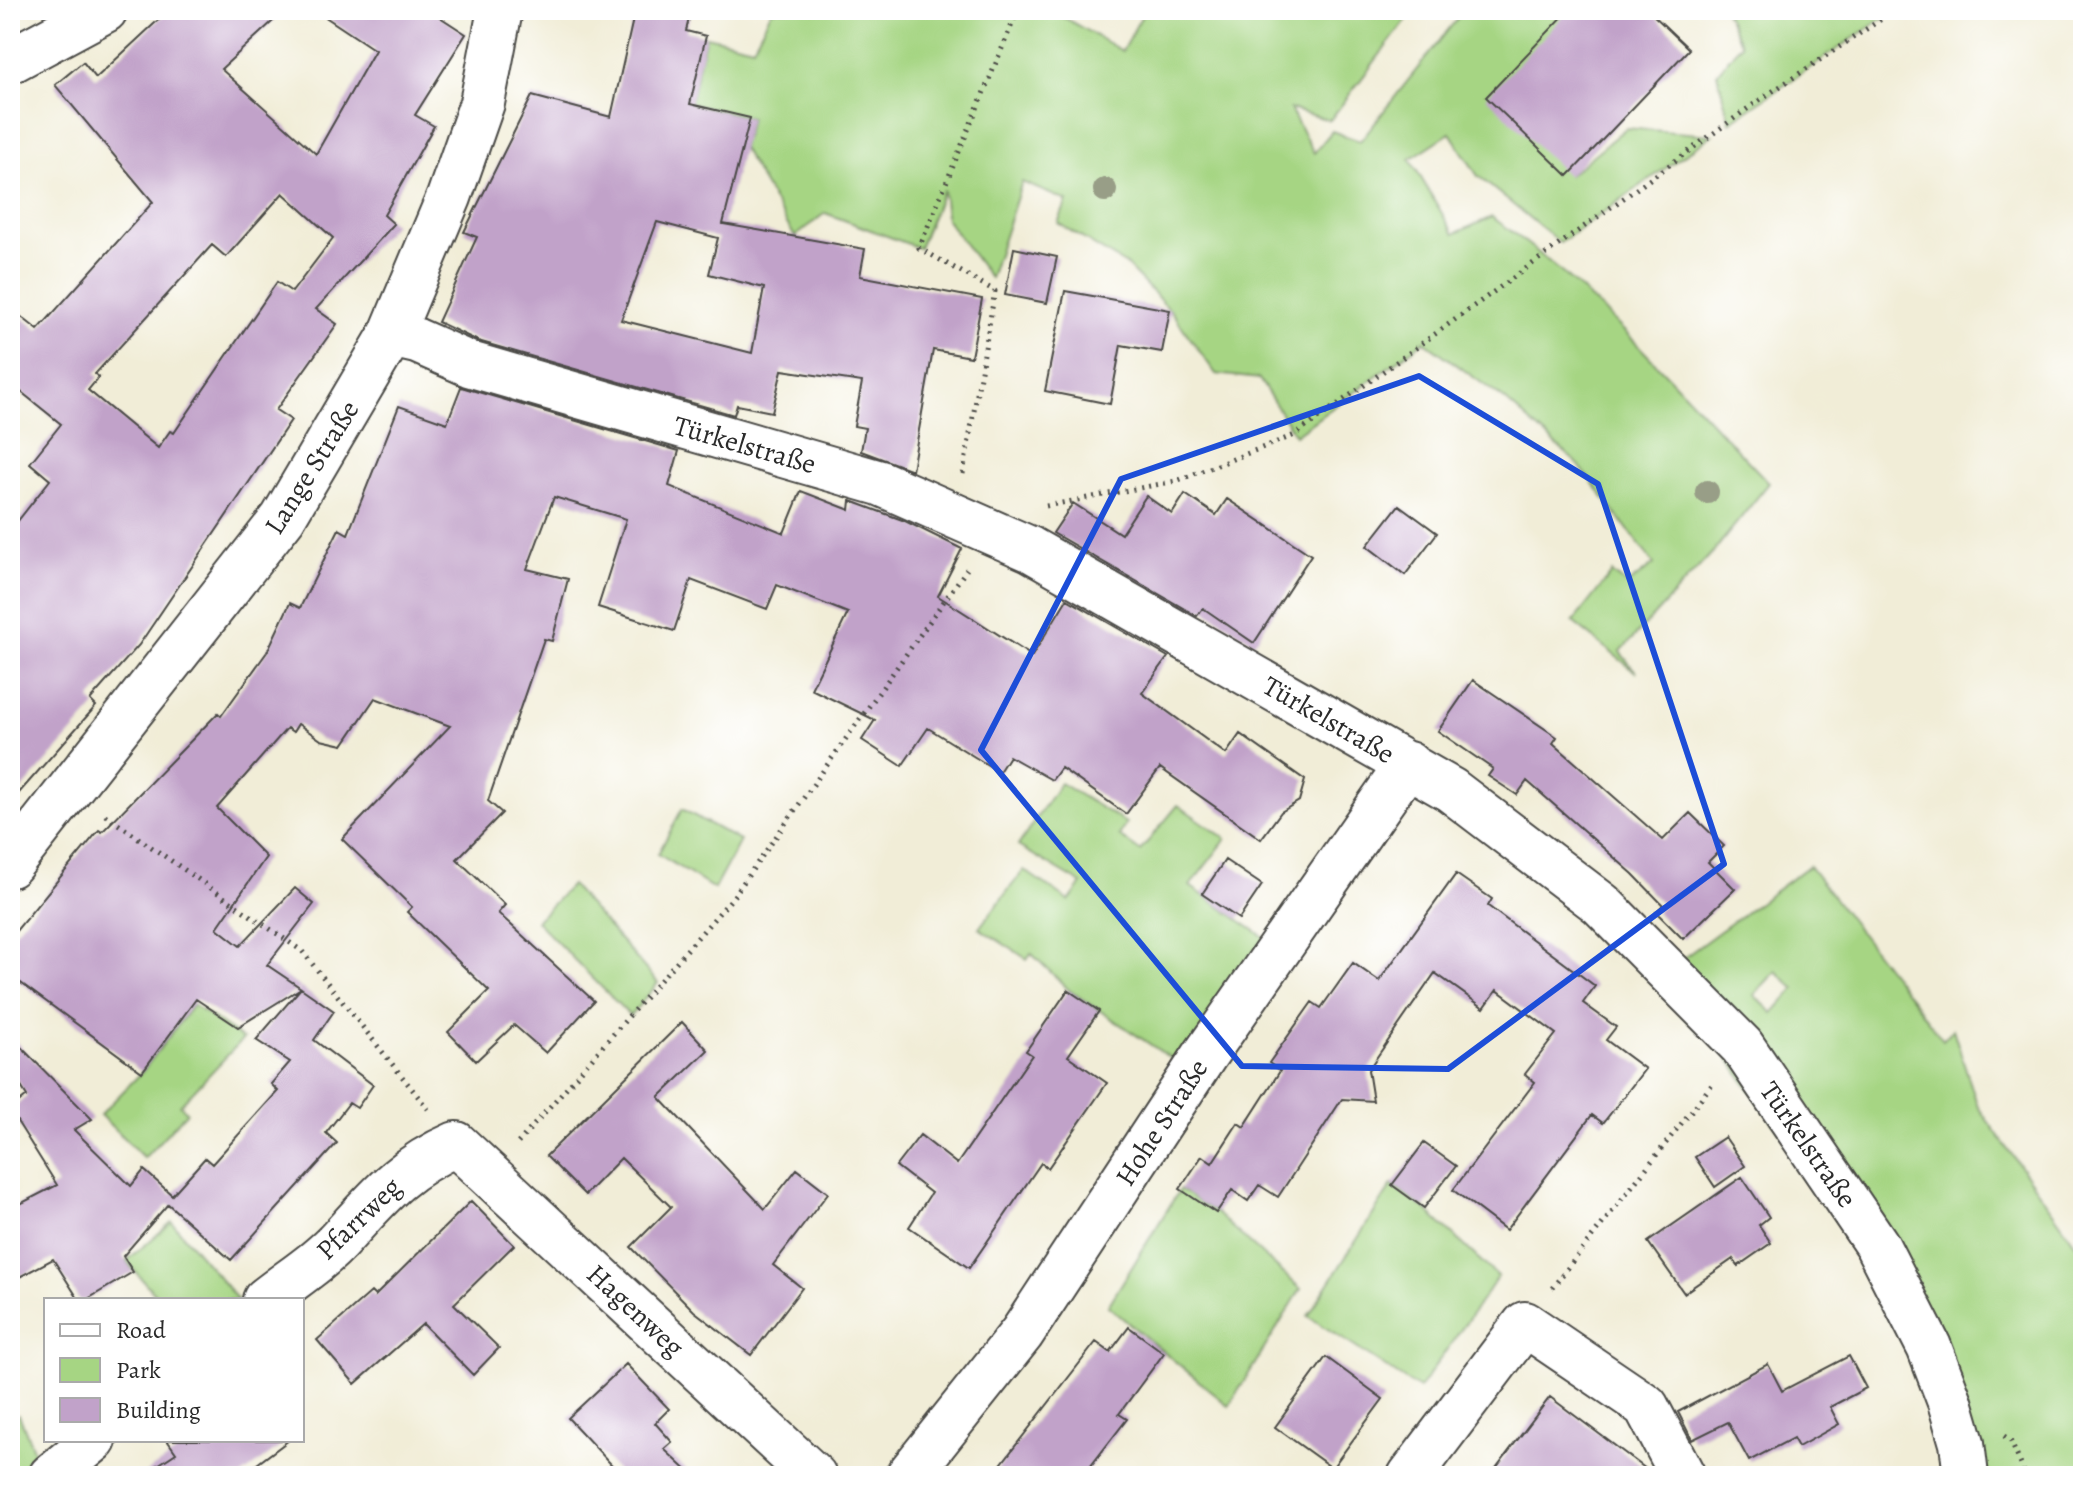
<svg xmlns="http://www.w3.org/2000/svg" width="2093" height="1486" font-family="Alegreya,serif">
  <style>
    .green { fill: #a6d583; stroke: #688057; stroke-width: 2; fill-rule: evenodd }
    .building { fill: #c1a2c9; fill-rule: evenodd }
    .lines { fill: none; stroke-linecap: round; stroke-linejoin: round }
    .minor-casing { stroke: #494845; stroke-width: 48 }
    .path { stroke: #494845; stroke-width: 5; stroke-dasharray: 2 6; stroke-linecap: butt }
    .minor { stroke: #fff; stroke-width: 44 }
    .tree { fill: #989e87 }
    .marked { fill: none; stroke: #1d4ed8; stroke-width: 6; stroke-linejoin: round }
    .labels { text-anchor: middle; stroke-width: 7; stroke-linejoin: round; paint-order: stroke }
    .street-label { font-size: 28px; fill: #2b2b2b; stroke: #fff }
  </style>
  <rect width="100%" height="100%" fill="#fff"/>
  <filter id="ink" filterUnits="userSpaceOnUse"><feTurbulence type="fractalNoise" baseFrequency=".0125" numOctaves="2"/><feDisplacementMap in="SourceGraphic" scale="16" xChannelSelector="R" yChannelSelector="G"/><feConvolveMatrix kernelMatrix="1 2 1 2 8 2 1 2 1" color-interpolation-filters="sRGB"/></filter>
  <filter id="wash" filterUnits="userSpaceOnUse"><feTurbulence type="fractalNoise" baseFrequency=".006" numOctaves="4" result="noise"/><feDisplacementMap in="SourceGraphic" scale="32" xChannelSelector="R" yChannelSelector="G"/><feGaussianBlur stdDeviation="1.8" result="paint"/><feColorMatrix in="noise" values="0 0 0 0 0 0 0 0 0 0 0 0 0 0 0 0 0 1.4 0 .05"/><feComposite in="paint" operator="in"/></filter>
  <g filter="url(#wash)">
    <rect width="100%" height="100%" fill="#f1edd7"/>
    <!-- green -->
    <path class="green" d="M772,10H1051L1122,51L1145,10H1414L1330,120L1290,109L1314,153L1332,131L1360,141L1464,10H1569V175L1626,128L1712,135L1560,243L1478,176L1450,133L1410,159L1454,234L1492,217C1597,292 1680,391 1769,483L1714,551L1620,652L1637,673L1573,622L1612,573L1627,585L1654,564L1578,464L1505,400L1424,341L1295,435L1259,379L1216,374L1170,310L1126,265L1058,223L1067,201L1022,182L990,278L946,219L943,190L919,248L825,213L795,237L742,148L750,118L690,103L706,36L753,47Z
      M1724,10H1895L1730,122L1717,73L1741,44Z
      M1060,783L1126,823L1119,836L1140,851L1178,805L1226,839L1190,886L1280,948L1193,1073L1069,990L1031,953L1027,959L979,928L1024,870L1069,901L1082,884L1018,846Z
      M682,809L740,841L714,889L658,854Z
      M1809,866L1943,1040L1953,1029L1978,1107L2083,1254V1476H1966L1929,1347L1667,970ZM1776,971L1795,989L1773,1013L1754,995Z
      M571,885L658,983L630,1016L536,921Z
      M193,1005L243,1039L180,1105L187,1112L144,1158L100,1115L142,1072Z
      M1392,1185L1424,1208L1498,1277L1419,1389L1308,1316Z
      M1180,1189L1216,1213L1301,1289L1229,1406L1108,1306Z
      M172,1222L238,1300H160L126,1261Z
      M19,1415L36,1456L51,1476H10V1419Z"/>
    <g id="blocks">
      <!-- building -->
      <path class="building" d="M169,10H285L221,69L316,154L375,50L315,10H429L466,34L415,115L434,126L384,215L394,224L316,309L337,324L276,410L291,420L139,645L90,700L96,706L10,803V531L50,480L30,463L61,424L10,383V308L38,330L153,202L55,85L83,62L96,78ZM283,193L333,238L292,292L277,282L174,433L170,431L158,448L88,390L99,377L95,374L212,245L226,257Z
        M635,10H691L686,31L706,36L690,104L750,118L723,224L865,249L860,276L982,299L971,357L933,350L912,470L861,451L865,428L854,426L862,382L782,370L772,412L737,405L734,415L478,341L438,322L477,237L464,232L532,96L611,117ZM657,222L718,238L709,274L764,288L752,353L621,320Z
        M1569,10H1648L1689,49L1568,176L1486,97Z
        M1014,248L1057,257L1047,303L1005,295Z
        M1065,291L1170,310L1162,352L1121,345L1110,404L1045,391Z
        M461,387L679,451L669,486L784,533L801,491L850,510L851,501L905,521L962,549L938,596L1032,656L1067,599L1168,657L1142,693L1226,754L1240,734L1305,780L1299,801L1281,812L1261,839L1160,768L1126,814L1061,768L1052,780L1009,756L999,772L928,728L902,766L862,740L875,720L811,689L848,613L777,585L767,609L691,580L674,631L598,607L626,519L554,497L527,569L568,579L552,641L544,639L488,801L502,813L457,859L505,905L498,913L594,1001L546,1053L514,1025L476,1061L448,1032L489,991L407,912L412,907L342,839L450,726L375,698L343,745L321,740L298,724L293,732L287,728L217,808L266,857L217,928L240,946L295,888L314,904L267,965L301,988L238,1027L196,999L142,1072L10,975V938L99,830L102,832L218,713L221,716L267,652L290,603L300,608L339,529L348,534L399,406L447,423Z
        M1185,494L1216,515L1227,499L1311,555L1254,643L1203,608L1197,616L1053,533L1073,503L1121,534L1146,496L1172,514Z
        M1399,505L1437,533L1405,575L1367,546Z
        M1473,680L1557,737L1553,743L1663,840L1690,813L1724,846L1708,862L1735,889L1683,939L1656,912L1663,905L1633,874L1527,781L1517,795L1488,776L1493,769L1438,731Z
        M1225,860L1262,885L1239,919L1202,894Z
        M1456,874L1492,899L1488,906L1595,986L1583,1003L1616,1027L1606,1040L1645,1069L1603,1123L1592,1115L1506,1230L1453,1190L1535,1082L1525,1074L1556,1034L1497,990L1484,1008L1435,973L1368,1070L1373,1101L1342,1099L1278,1197L1259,1185L1248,1201L1232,1190L1216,1213L1180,1189L1202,1156L1212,1163L1238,1123L1244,1127L1280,1071L1269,1063L1312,1002L1321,1008L1353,963L1379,981Z
        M301,988L334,1011L314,1040L373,1085L357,1108L349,1103L326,1133L337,1143L231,1260L168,1204L123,1256L133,1272L86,1300H79L53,1259L10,1282V1209L57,1185L10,1110L27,1096L10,1069V1036L92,1119L74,1130L131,1186L144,1170L172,1195L205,1158L212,1164L278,1091L271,1084L290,1062L256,1040Z
        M1068,990L1099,1011L1068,1056L1107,1083L1048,1168L1041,1163L969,1268L909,1227L931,1193L896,1166L920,1135L957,1164L1032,1055L1026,1051Z
        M682,1022L708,1050L659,1097L765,1209L797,1169L828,1193L773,1265L802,1288L751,1355L694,1311L631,1247L671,1207L621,1158L585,1195L546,1156Z
        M1725,1137L1745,1166L1715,1187L1695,1157Z
        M1424,1143L1456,1166L1424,1208L1392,1185Z
        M1742,1177L1769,1217L1759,1225L1771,1243L1738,1266L1733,1259L1684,1293L1648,1242Z
        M471,1201L514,1245L454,1304L499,1348L473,1375L423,1324L355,1384L317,1340L371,1292L375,1296Z
        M1129,1327L1164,1353L1119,1414L1127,1419L1083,1476H992L1096,1342L1110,1352Z
        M1849,1356L1866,1388L1830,1407L1839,1424L1798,1447L1793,1438L1749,1461L1728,1422L1692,1440L1678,1412L1768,1364L1782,1391Z
        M1326,1357L1383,1399L1332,1468L1275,1427Z
        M626,1364L669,1409L655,1423L672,1442L664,1449L693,1476H622L568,1418Z
        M1550,1397L1654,1475L1655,1476H1490Z
        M167,1440H289L241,1476H141L176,1453Z"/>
    </g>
  </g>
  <g filter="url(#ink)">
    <use href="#blocks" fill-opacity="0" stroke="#494845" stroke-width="2"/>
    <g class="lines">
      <!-- minor casing -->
      <g class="minor-casing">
        <path id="minor" d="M10,61L105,10
          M391,335L417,341L469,364L880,483L1030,549L1451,790L1601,904L1742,1046L1877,1245L1929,1347L1950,1402L1962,1443L1966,1476
          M10,865L283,518L391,335L449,197L482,103L500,10
          M265,1300C290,1280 321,1261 342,1237C380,1195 403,1167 456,1144L814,1476
          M51,1476L94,1440
          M908,1476L1022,1333L1205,1055L1408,764
          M1410,1476L1525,1324L1646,1406L1683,1476"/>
      </g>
      <!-- path -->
      <path class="path" d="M1876,10L1883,18
        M963,474L995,291L919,248L1018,10
        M1046,506L1176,481L1295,435L1761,99L1895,10
        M105,815L302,951L428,1109
        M518,1143L733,897L967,569
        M1552,1288L1714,1082
        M2004,1436L2010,1440L2026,1476"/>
      <!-- minor -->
      <use href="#minor" class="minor"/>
    </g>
    <!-- trees -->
    <g class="tree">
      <circle cx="1105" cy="190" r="12"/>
      <circle cx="1707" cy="492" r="12"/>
    </g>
  </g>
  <!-- marked area -->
  <path class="marked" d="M1419,376L1598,484L1724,864L1448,1069L1242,1066L981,750L1121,479Z"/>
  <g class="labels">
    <!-- street labels -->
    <g class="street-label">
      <text transform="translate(745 444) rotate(16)" y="10">Türkelstraße</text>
      <text transform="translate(311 467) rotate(-58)" y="10">Lange Straße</text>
      <text transform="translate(1329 719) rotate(30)" y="10">Türkelstraße</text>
      <text transform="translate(1161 1122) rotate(-57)" y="10">Hohe Straße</text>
      <text transform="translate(1809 1144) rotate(55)" y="10">Türkelstraße</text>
      <text transform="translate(358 1218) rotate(-44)" y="10">Pfarrweg</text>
      <text transform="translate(636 1310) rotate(43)" y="10">Hagenweg</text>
    </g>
  </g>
  <!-- margin -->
  <rect width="2093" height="1486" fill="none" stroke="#fff" stroke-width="40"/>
  <!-- legend -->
  <rect x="44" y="1298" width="260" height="144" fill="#ffffff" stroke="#aaaaaa" stroke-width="2"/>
  <rect x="60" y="1324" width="40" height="12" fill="#ffffff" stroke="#aaaaaa" stroke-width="2"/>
  <text x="116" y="1338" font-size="24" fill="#2b2b2b">Road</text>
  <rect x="60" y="1358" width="40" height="24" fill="#a6d583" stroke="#aaaaaa" stroke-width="2"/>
  <text x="116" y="1378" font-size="24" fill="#2b2b2b">Park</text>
  <rect x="60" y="1398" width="40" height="24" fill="#c1a2c9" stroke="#aaaaaa" stroke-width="2"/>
  <text x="116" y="1418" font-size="24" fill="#2b2b2b">Building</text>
</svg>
